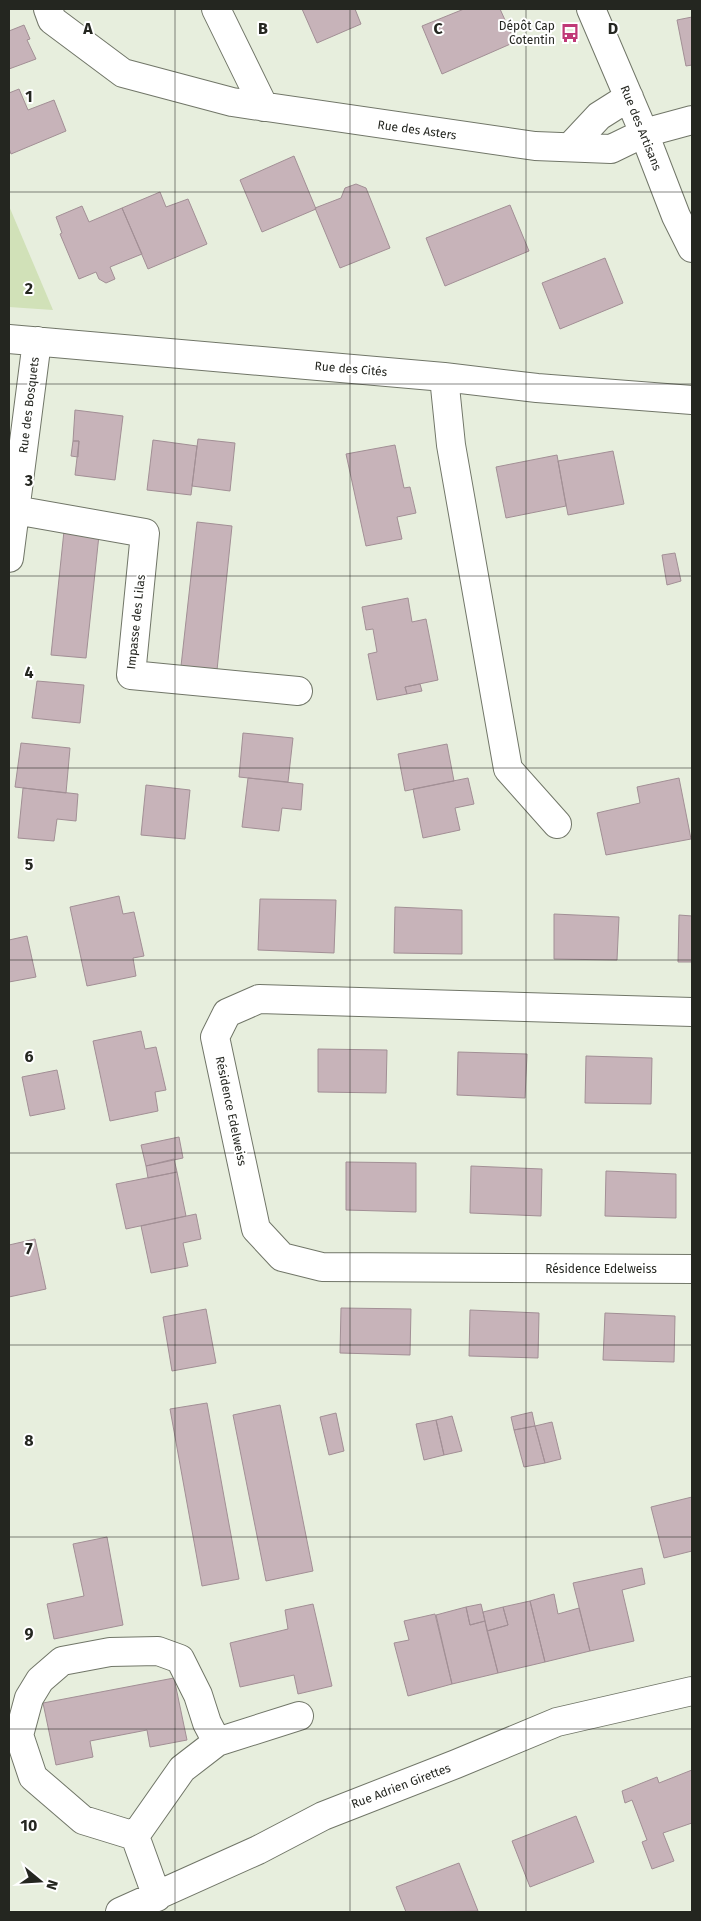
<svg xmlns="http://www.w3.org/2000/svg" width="701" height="1921" font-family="'Fira Sans',sans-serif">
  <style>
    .green { fill: #d1e1b8 }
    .building { fill: #c7b3b9; stroke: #a28f95 }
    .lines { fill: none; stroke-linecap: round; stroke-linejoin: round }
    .minor-casing { stroke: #717668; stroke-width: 30 }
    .minor { stroke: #fff; stroke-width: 28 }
    .grid { fill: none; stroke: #242620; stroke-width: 1; stroke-opacity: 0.55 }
    .labels { text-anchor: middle; stroke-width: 4; stroke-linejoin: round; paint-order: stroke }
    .poi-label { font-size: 12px; fill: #242620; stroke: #fff; text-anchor: end }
    .street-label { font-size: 12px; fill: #242620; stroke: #fff }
    .grid-label { font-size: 16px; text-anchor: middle; font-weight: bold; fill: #242620; stroke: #fff; stroke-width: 4; stroke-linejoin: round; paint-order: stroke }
  </style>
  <rect width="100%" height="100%" fill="#e7eedd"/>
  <!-- green -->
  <path class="green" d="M9,206L53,310L9,307Z"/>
  <!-- building -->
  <path class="building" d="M302,9H355L361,24L317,43Z
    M464,9H500L515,42L442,74L422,26Z
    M692,17V65L686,66L677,20Z
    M24,25L30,39L27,40L36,59L9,69V31Z
    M19,89L28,110L54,100L66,131L11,154L9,148V93Z
    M294,156L316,209L262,232L240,180Z
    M356,184L366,188L390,248L340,268L315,208L341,198L345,188Z
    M160,192L166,207L188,199L207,244L148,269L122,208Z
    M510,205L529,251L445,286L426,238Z
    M82,206L89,222L122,208L142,254L110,267L115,279L106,283L99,279L96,272L79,279L60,234L62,233L56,217Z
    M605,258L623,303L560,329L542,283Z
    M75,410L123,416L115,480L75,475L79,441H73Z
    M198,439L235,443L230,491L192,486Z
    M153,440L197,446L191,495L147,490Z
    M73,441H79L78,457L71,456Z
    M395,445L404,488L410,487L416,513L397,517L402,539L366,546L346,454Z
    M613,451L624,504L568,515L558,461Z
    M557,455L566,506L506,518L496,467Z
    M197,522L232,526L217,670L181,666Z
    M64,531L99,535L86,658L51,655Z
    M675,553L681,581L667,585L662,555Z
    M408,598L412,622L426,619L438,680L405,687L407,694L377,700L368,654L377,652L373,629L366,630L362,607Z
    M37,681L84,685L80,723L32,718Z
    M420,684L422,691L407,694L405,687Z
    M243,733L293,738L288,782L239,777Z
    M21,743L70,748L66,793L15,787Z
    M447,744L454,781L405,791L398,754Z
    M248,778L303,784L301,810L282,808L279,831L242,827Z
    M468,778L474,804L455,808L460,830L423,838L413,789Z
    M679,778L691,839L606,855L597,813L640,803L637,787Z
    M146,785L190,790L185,839L141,835Z
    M23,788L78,794L76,821L57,819L54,841L18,838Z
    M119,896L123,914L134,912L144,956L133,958L136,976L87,986L70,907Z
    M260,899L336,900L334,953L258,950Z
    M395,907L462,910V954L394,953Z
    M554,914L619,917L617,960L554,959Z
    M679,915L692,916V962H678Z
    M27,936L36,977L9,982V940Z
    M141,1031L145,1049L156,1047L166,1090L155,1092L158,1111L110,1121L93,1041Z
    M318,1049L387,1050L386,1093L318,1092Z
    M458,1052L527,1054L525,1098L457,1095Z
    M586,1056L652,1058L651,1104L585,1103Z
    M57,1070L65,1109L30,1116L22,1077Z
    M179,1137L183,1158L146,1166L141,1145Z
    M174,1159L177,1172L148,1178L146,1166Z
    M346,1162L416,1163V1212L346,1210Z
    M471,1166L542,1169L541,1216L470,1213Z
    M606,1171L676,1174V1218L605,1216Z
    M177,1172L186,1216L126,1229L116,1184Z
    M196,1214L201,1239L183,1243L188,1266L151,1273L141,1226Z
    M35,1239L46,1289L9,1297V1245Z
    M341,1308L411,1309L410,1355L340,1353Z
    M206,1309L216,1363L172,1371L163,1317Z
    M470,1310L539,1313L538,1358L469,1356Z
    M605,1313L675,1316L674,1362L603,1360Z
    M207,1403L239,1579L202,1586L170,1409Z
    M280,1405L313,1571L266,1581L233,1415Z
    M532,1412L535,1426L514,1430L511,1417Z
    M336,1413L344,1451L329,1455L320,1417Z
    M452,1416L462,1451L444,1455L436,1420Z
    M436,1420L444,1455L424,1460L416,1424Z
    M552,1422L561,1459L545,1463L535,1426Z
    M535,1426L545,1463L524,1467L514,1430Z
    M692,1497V1551L664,1558L651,1507Z
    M107,1537L123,1625L54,1639L47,1604L84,1596L73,1544Z
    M642,1568L645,1584L622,1590L634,1641L590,1651L573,1583Z
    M554,1594L558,1614L579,1608L590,1651L545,1662L530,1601Z
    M530,1601L545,1662L498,1673L487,1631L508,1625L503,1607Z
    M313,1604L332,1686L298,1694L294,1675L240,1687L230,1643L288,1629L285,1610Z
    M481,1604L485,1621L470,1625L466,1607Z
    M466,1607L470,1625L485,1621L498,1673L452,1684L436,1615Z
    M503,1607L508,1625L487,1631L483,1612Z
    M435,1614L452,1684L408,1696L394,1643L409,1640L404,1621Z
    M174,1678L187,1740L150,1747L147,1730L90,1741L93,1757L56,1765L43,1703Z
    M692,1770V1823L663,1833L674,1861L652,1869L642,1842L647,1840L632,1800L625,1803L622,1791L657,1777L659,1783Z
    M576,1816L594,1862L530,1887L512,1841Z
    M459,1863L478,1911L406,1912L396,1887Z"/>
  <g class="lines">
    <!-- minor casing -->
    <g class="minor-casing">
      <path id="minor" d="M48,9L52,20L123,73L232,102L535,146L611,149L644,133L692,120
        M216,9L264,107
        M591,9L644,133L676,216L692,248
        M570,147L599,116L629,97
        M9,339L444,377L537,388L692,400
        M444,377L451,445L508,769L557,824
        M15,510L145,533L131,675L298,691
        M9,558L37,341
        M692,1012L259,999L227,1013L215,1037L256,1229L282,1257L322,1267L692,1269
        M135,1836L182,1769L217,1742L299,1716
        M157,1897L135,1836L83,1820L33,1777L19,1735L29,1698L40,1680L62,1661L110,1652L158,1651L180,1659L198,1695L207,1723L217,1742
        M120,1912L258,1850L323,1816L456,1764L557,1722L692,1691"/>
    </g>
    <!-- minor -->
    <use href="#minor" class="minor"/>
  </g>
  <!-- grid -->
  <path class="grid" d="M175,9V1912M350,9V1912M526,9V1912M9,192H692M9,384H692M9,576H692M9,768H692M9,960H692M9,1153H692M9,1345H692M9,1537H692M9,1729H692"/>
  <!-- icons -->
  <defs>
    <g id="bus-bare" transform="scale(1.5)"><path d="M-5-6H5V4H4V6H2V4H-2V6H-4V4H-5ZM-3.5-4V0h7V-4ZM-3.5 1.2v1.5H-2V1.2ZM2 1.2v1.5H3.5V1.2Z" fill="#c03977" stroke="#fff" stroke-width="2.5" paint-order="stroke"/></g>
  </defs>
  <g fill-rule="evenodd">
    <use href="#bus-bare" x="570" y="33"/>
  </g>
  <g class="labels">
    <!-- poi labels -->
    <g class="poi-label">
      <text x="555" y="30">Dépôt Cap<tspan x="555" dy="14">Cotentin</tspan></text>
    </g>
    <!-- street labels -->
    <g class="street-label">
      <text transform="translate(641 128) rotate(68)" y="4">Rue des Artisans</text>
      <text transform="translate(417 130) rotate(8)" y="4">Rue des Asters</text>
      <text transform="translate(351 369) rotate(5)" y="4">Rue des Cités</text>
      <text transform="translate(29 405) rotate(-83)" y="4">Rue des Bosquets</text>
      <text transform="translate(136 622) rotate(-84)" y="4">Impasse des Lilas</text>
      <text transform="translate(231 1111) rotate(78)" y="4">Résidence Edelweiss</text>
      <text x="601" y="1273">Résidence Edelweiss</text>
      <text transform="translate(401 1786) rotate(-21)" y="4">Rue Adrien Girettes</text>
    </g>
  </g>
  <g class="grid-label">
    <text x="88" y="34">A</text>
    <text x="263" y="34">B</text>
    <text x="438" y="34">C</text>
    <text x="613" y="34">D</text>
    <text x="29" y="102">1</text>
    <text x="29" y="294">2</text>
    <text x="29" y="486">3</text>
    <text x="29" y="678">4</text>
    <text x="29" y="870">5</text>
    <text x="29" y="1062">6</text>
    <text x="29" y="1254">7</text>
    <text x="29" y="1446">8</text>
    <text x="29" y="1639">9</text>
    <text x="29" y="1831">10</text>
  </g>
  <!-- border -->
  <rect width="701" height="1921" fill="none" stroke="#242620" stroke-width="20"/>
  <!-- north arrow -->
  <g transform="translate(40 1881) rotate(108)" stroke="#ffffff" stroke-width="4" paint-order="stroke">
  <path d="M0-4L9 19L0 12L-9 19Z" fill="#242620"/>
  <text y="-8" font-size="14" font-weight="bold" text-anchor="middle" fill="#242620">N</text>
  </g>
</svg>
